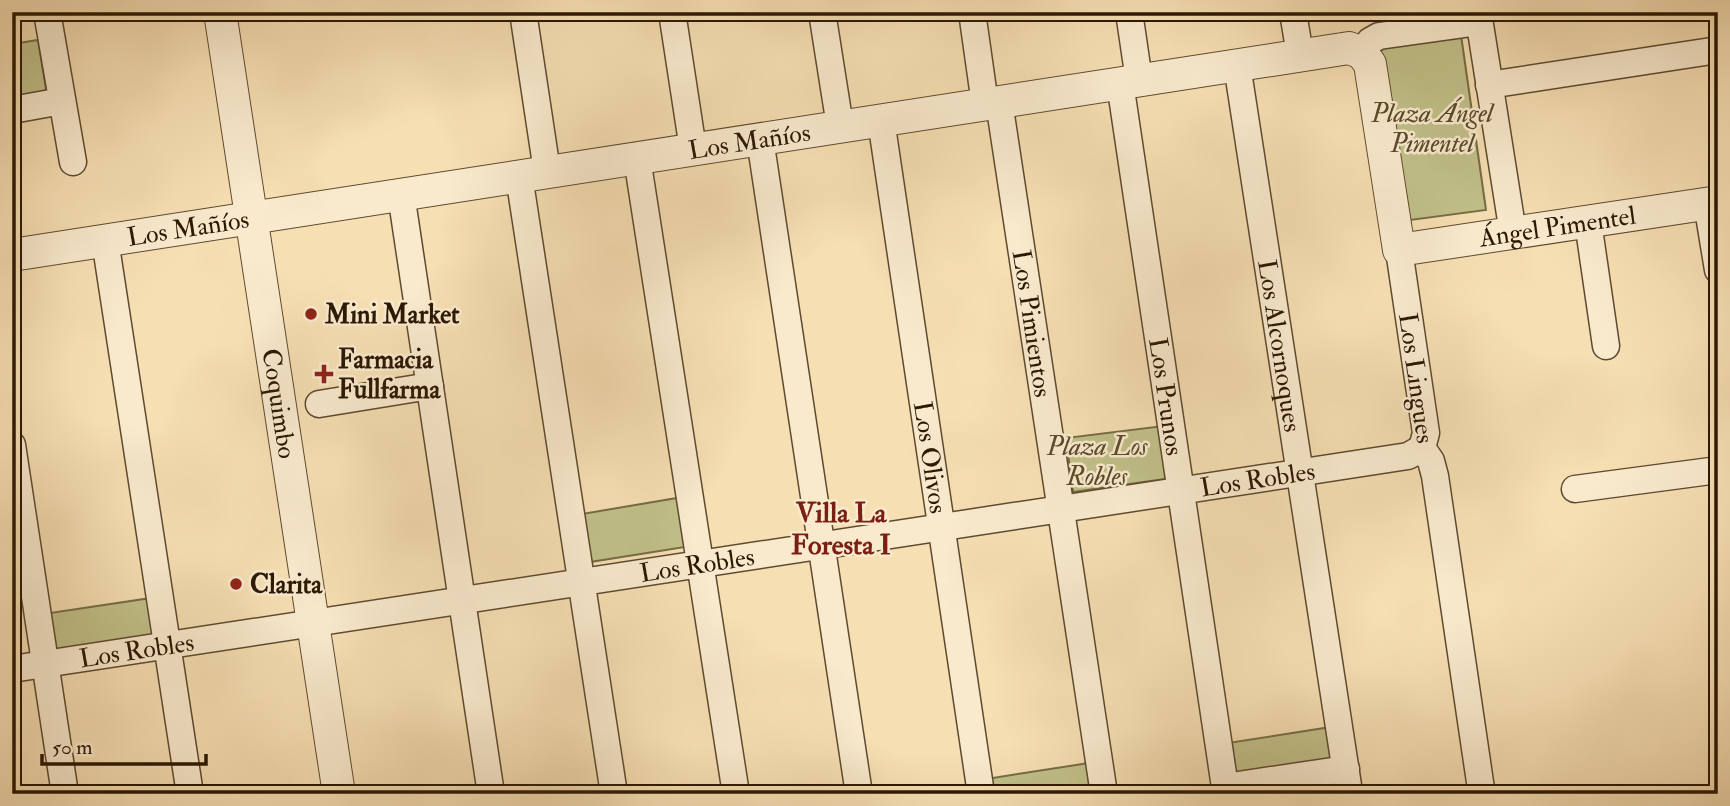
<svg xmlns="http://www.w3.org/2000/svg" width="1730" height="806" font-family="'IM FELL Double Pica',serif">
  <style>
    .green { fill: #c1c089; stroke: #766c46; stroke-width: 2 }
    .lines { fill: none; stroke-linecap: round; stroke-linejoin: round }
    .minor-casing { stroke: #5e4a2f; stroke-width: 29 }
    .tertiary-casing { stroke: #5e4a2f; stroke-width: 34 }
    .minor { stroke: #f9eace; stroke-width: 26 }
    .tertiary { stroke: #f9eace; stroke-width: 32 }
    .poi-dot { fill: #8f2418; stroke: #f9eace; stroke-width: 2.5 }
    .labels { text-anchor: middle; stroke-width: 5; stroke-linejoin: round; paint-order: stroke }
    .park-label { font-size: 26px; font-style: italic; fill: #594a2b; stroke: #f9eace }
    .street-label { font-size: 26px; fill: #2c1803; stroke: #f9eace }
    .poi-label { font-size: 26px; font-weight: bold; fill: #2c1803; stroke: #f9eace; text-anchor: start }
    .neighbourhood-label { font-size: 28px; font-weight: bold; fill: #7a1f14; stroke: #f9eace }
  </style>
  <rect width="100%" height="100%" fill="#f6dfb3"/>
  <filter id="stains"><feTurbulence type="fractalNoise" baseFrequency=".00286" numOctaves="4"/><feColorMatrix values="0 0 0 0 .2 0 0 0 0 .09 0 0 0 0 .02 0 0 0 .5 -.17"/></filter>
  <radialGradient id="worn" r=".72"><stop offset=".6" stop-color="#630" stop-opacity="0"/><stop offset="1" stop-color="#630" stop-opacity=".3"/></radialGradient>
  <!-- green -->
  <path class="green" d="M1461,35L1486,210L1403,221L1378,47Z
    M38,40L47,95L12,101V44Z
    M1163,426L1172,478L1073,492L1066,438Z
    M677,498L685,547L590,562L582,514Z
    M151,598L157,637L57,653L50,613Z
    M1331,727L1336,759L1233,775L1228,743Z
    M1089,763L1094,794H988L986,779Z"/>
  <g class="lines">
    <!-- minor casing -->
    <g class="minor-casing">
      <g id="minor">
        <path d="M47,12L73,162"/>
        <path d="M523,12L547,171"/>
        <path d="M672,12L693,149"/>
        <path d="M822,12L840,126"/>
        <path d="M972,12L985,104"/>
        <path d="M1129,12L1139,80"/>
        <path d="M1293,12L1300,55"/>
        <path d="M1478,12L1513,233"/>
        <path d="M1362,53L1370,41L1379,36L1479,22"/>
        <path id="s1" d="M1237,65L1349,792"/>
        <path id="s2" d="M1120,83L1226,794"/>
        <path d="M1489,85L1718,50"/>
        <path id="s3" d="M999,102L1104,794"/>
        <path d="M12,110L62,101"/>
        <path id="s4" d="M881,120L981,794"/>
        <path d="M760,139L859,794"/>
        <path d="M637,158L736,794"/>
        <path d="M519,176L614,794"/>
        <path d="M401,194L491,794"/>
        <path d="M1707,203L1718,270"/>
        <path d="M1588,222L1606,346"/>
        <path d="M105,240L190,794"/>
        <path d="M1399,250L1426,433L1422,448"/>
        <path d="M319,404L430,386"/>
        <path d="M12,445L65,794"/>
        <path d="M1422,448L1431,461L1435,476L1481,789"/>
        <path d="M1575,489L1718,470"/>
        <path id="s5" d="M12,669L1408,456L1422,448"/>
        <path d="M1225,787L1346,769"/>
      </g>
    </g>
    <!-- tertiary casing -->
    <g class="tertiary-casing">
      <g id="tertiary">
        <path id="s6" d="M220,12L339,794"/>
        <path id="s7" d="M12,255L1349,48L1362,53L1370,64L1399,250L1718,202"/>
      </g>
    </g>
    <!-- minor -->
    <use href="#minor" class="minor"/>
    <!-- tertiary -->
    <use href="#tertiary" class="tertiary"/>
  </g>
  <!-- markers -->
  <g class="poi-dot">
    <circle cx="311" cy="314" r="7"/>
    <path d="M320.5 363.5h7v7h7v7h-7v7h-7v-7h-7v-7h7z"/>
    <circle cx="236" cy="584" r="7"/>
  </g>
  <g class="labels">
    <!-- park labels -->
    <g class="park-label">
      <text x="1432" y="122">Plaza Ángel<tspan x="1432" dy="30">Pimentel</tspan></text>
      <text x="1097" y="455">Plaza Los<tspan x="1097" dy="30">Robles</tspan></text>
    </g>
    <!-- street labels -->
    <g class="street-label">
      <text dy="9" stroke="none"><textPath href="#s7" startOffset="746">Los Mañíos</textPath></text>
      <text dy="9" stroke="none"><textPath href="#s7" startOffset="1729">Ángel Pimentel</textPath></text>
      <text dy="9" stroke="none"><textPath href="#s7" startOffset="178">Los Mañíos</textPath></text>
      <text dy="9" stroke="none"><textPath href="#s3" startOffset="224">Los Pimientos</textPath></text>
      <text dy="9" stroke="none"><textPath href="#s1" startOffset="284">Los Alcornoques</textPath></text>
      <text transform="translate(1417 378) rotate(82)" y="9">Los Lingues</text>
      <text dy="9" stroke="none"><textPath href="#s2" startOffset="317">Los Prunos</textPath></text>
      <text dy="9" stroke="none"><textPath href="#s6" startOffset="396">Coquimbo</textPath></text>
      <text dy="9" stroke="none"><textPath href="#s4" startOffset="341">Los Olivos</textPath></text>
      <text dy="9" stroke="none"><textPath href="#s5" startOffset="1260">Los Robles</textPath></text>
      <text dy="9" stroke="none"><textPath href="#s5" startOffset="693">Los Robles</textPath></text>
      <text dy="9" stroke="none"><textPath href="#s5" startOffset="126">Los Robles</textPath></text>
    </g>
    <!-- poi labels -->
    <g class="poi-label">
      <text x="325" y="323">Mini Market</text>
      <text x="338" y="368">Farmacia<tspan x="338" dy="30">Fullfarma</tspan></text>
      <text x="250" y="593">Clarita</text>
    </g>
    <!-- neighbourhood labels -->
    <g class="neighbourhood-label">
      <text x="841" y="522">Villa La<tspan x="841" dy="32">Foresta I</tspan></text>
    </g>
  </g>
  <!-- margin -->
  <rect width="1730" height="806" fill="none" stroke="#f6dfb3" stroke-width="42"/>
  <rect x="14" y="14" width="1702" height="778" fill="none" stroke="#2c1803" stroke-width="3.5"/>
  <rect x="21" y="21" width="1688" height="764" fill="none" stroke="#2c1803" stroke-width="2"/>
  <!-- scale -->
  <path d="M42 754v10h164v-10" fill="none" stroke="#2c1803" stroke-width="3.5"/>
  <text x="52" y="754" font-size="21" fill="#2c1803" stroke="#f9eace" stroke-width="5" paint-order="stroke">50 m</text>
  <rect width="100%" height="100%" filter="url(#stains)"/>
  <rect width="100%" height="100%" fill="url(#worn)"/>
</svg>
